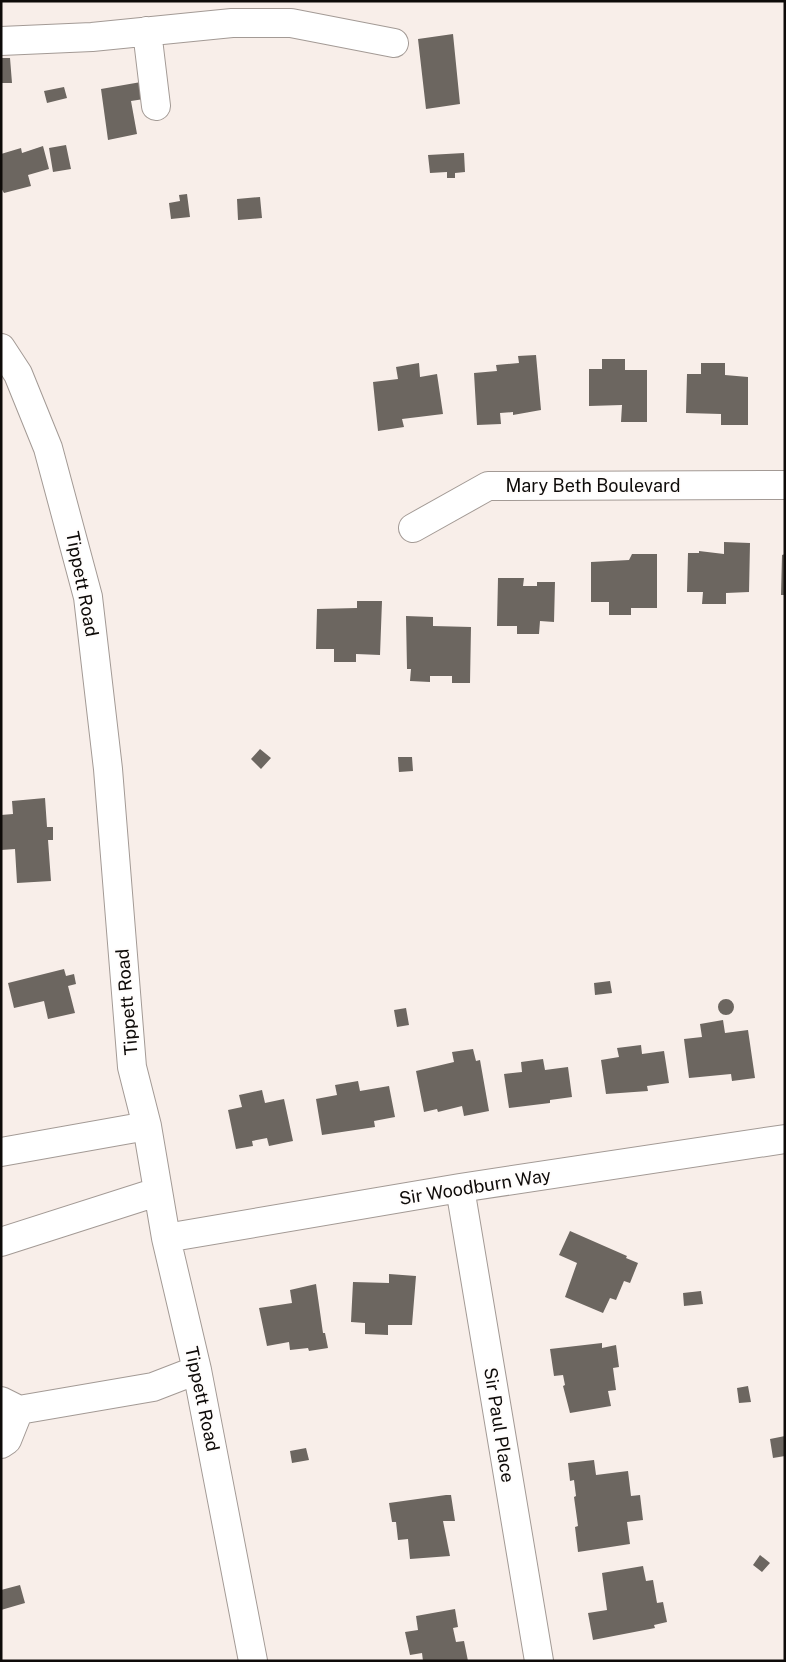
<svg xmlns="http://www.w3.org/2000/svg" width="786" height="1662" font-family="'Public Sans',sans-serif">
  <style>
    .building { fill: #6c6660 }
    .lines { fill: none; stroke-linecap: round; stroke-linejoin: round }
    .minor-casing { stroke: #a39a95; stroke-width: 30 }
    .minor { stroke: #fff; stroke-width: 28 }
    .labels { text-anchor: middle; stroke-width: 4; stroke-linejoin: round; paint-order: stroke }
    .street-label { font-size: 18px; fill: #0e0b09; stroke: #fffdfc }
  </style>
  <rect width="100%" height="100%" fill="#f8eee9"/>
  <!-- building -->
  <path class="building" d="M453,34L460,104L426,109L418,39Z
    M1,58H10L12,83H1Z
    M141,82L144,99L131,101L137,134L108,140L101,89Z
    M64,87L67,98L47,103L44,91Z
    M66,145L71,169L53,172L49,148Z
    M43,146L49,169L28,175L31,186L4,193L1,188V154L21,148L22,153Z
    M464,153L465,172L455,173V178H447V172L430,173L428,155Z
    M187,194L190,217L171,219L169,203L180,201L179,195Z
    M260,197L262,218L238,220L237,199Z
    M536,355L541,410L513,415V412L500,413L501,424L477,425L474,373L497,371L496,365L519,363L518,356Z
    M602,359H625V370H647V422H621L622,405L589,406V369H602Z
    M419,363L420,377L437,374L443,414L402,419L404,427L378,431L373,382L398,379L396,367Z
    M701,363H725V375L748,377V425H721V414L686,413L687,374H701Z
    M724,542L750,543L749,592L726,593V604H702L703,592H687L688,553H699V551L724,554Z
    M632,554H657V608H631V615H609V602H591V562L629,560Z
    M785,554V595H781L782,555Z
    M498,578H524L523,586H537V582H555L554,622L540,621L539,634H517V626H497Z
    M357,601H382L380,655L356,654V662H334V649H316L317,609L357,608Z
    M406,616L433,617V626L471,627L470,683H452V676H430V682L410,681L411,669H407Z
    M260,749L271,758L261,769L251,759Z
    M398,757H412L413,771L399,772Z
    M45,798L47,827H53V840H48L51,881L17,883L15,849L1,850V815L13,814L12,801Z
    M64,969L66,976L74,974L76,984L68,986L75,1013L48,1019L44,1001L14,1008L8,983Z
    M610,981L612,993L595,995L594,983Z
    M718 1007a8 8 0 1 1 16 0a8 8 0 1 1-16 0Z
    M406,1008L409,1025L397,1027L394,1010Z
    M723,1020L725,1033L748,1030L755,1078L732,1081L731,1074L689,1078L684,1039L702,1037L700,1024Z
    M641,1045L642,1054L664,1051L669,1083L647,1086L648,1091L606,1094L601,1060L619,1057L617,1048Z
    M473,1049L476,1061L480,1060L489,1111L464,1116L462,1106L438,1112L437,1109L424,1112L416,1071L454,1062L452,1052Z
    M543,1059L545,1070L568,1067L572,1097L550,1100V1103L509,1108L504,1074L522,1072L521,1062Z
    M358,1081L360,1091L389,1086L395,1117L374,1121L375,1127L322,1135L316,1099L337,1095L335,1085Z
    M262,1090L265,1103L284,1099L293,1141L269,1146L267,1138L252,1141L253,1146L236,1149L228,1110L242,1107L239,1095Z
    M570,1231L627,1256L626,1258L638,1263L630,1283L624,1281L616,1300L610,1298L603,1313L565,1297L577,1263L559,1255Z
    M389,1274L416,1276L412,1325H388V1335L365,1334V1323L351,1322L353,1282L389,1283Z
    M316,1284L323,1333H325L328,1348L309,1351L308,1348L290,1350L289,1342L267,1346L259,1308L292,1303L290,1290Z
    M701,1291L703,1304L684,1306L683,1293Z
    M602,1343V1348L616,1345L619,1367L613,1368L616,1390L608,1391L611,1406L570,1413L563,1386L565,1385L563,1375L554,1376L550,1349Z
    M748,1386L751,1402L739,1403L737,1388Z
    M785,1436V1456L773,1458L770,1439Z
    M306,1448L309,1460L292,1463L290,1451Z
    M594,1460L596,1475L628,1471L631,1496L640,1495L643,1520L627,1522L630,1544L578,1552L575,1527L578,1526L574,1497L576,1496L574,1480L570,1481L568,1463Z
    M446,1495H451L455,1521H443L450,1556L410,1559L408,1539L398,1540L396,1522H392L389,1503Z
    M760,1555L770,1563L762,1572L753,1565Z
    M643,1566L646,1581L653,1580L657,1603L663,1602L667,1622L654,1625L655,1628L593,1640L588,1613L607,1610L602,1573Z
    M20,1585L25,1603L1,1610V1590Z
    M455,1609L458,1627L453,1628L456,1642L464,1641L468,1661H423L422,1653L410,1655L405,1632L418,1630L416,1616Z"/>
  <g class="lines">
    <!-- minor casing -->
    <g class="minor-casing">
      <path id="minor" d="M147,31L156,106
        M1,41L92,37L232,23H291L394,43
        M1,348L18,374L48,448L88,597L108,769L132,1067L147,1126L166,1238L197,1370L253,1661
        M413,528L488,486L785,485
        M1,1152L147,1126
        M460,1188L539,1661
        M166,1238L460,1188L785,1139
        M1,1242L157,1192
        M1,1401L19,1410L153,1387L197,1370
        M1,1444L7,1440L19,1410"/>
    </g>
    <!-- minor -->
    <use href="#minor" class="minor"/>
  </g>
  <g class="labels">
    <!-- street labels -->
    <g class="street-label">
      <text x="593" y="492">Mary Beth Boulevard</text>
      <text transform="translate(82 584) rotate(79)" y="6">Tippett Road</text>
      <text transform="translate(127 1002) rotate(-95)" y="6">Tippett Road</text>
      <text transform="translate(475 1187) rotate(-9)" y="6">Sir Woodburn Way</text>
      <text transform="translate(202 1399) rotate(78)" y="6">Tippett Road</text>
      <text transform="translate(499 1425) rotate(81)" y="6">Sir Paul Place</text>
    </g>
  </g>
  <!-- border -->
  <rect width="786" height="1662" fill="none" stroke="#0e0b09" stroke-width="5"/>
</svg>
